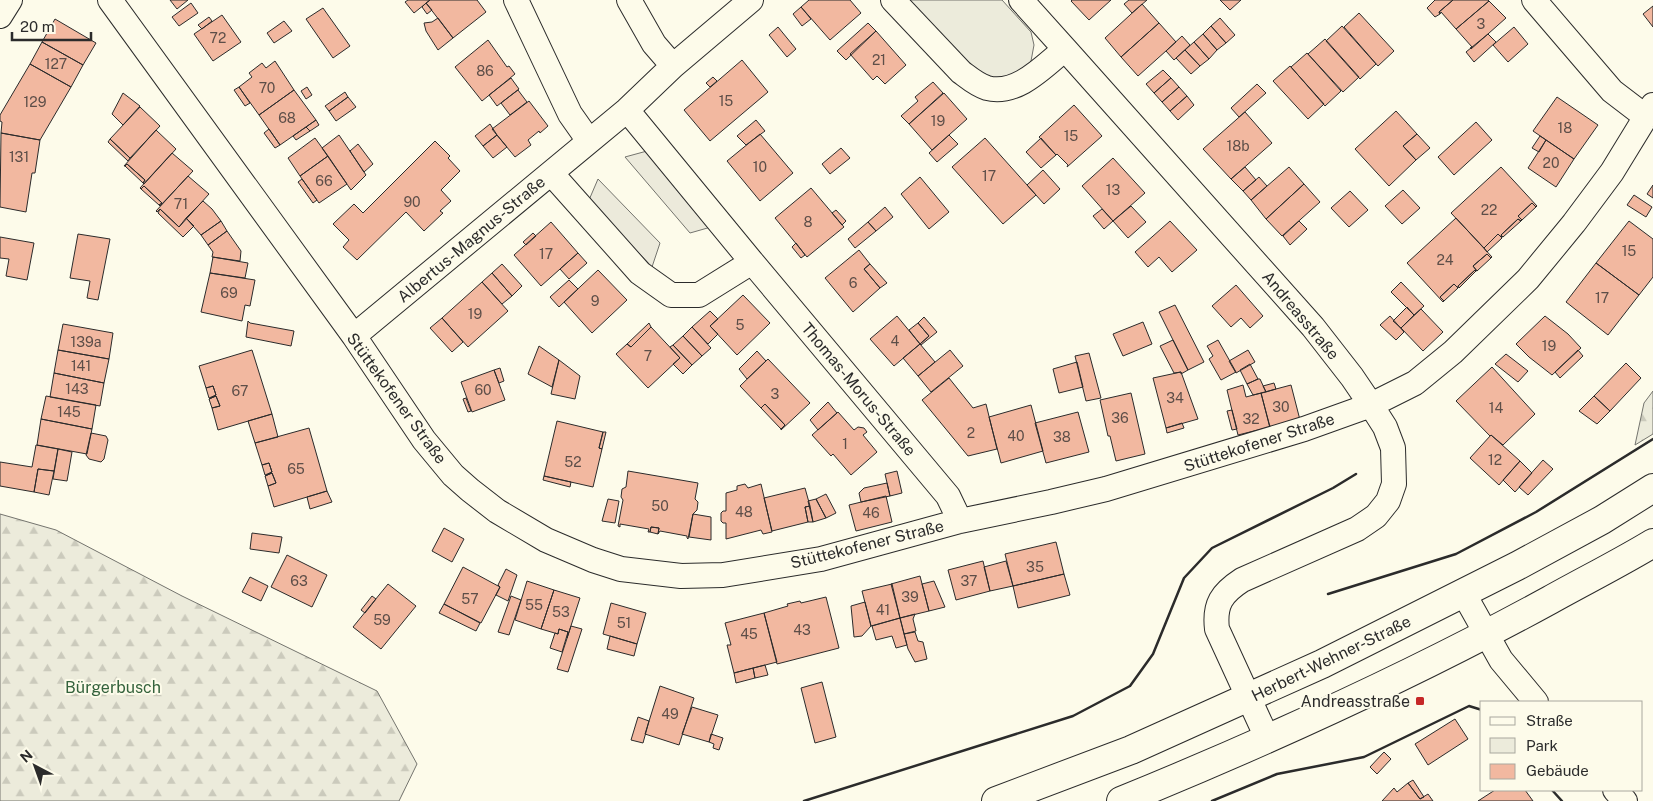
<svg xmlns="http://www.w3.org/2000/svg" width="1653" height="801" font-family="'Public Sans',sans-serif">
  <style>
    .green { fill: #ecebdb; stroke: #74746e }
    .forest { fill: url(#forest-firs); stroke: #74746e }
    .parking { fill: #eceadb; stroke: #74746e }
    .building { fill: #f2b8a0; stroke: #2b2b2b }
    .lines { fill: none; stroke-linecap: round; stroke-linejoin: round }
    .street-casing { stroke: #2b2b2b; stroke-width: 26 }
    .primary-casing { stroke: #2b2b2b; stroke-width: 30 }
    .street { stroke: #fdfbea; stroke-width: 24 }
    .primary { stroke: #fdfbea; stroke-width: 28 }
    .wall { stroke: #2b2b2b; stroke-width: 2.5 }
    .poi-dot { fill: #c62828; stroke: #fdfbea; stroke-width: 2 }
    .labels { text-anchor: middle; stroke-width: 4; stroke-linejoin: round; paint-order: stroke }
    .number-label { font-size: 14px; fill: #5d4e48 }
    .street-label { font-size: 16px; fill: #2b2b2b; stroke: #fdfbea }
    .park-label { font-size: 16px; fill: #34623c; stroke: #fdfbea }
    .poi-label { font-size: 16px; fill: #2b2b2b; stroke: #fdfbea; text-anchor: end }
  </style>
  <defs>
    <pattern id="forest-firs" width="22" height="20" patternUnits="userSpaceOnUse" patternTransform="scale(1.25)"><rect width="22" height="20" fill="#ecebdb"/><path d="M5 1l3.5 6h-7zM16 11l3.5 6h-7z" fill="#cbcabc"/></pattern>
  </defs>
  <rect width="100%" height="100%" fill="#fdfbea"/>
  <!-- green -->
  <path class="green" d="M904,0H1002L1031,32L1034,45L1031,61L1025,69L1000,80L975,73Z"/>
  <!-- forest -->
  <path class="forest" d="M1653,391V434L1635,445L1644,403Z
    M0,514L56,530L182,596L377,691L417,764L399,801H0Z"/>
  <!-- parking -->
  <path class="parking" d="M647,151L711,227L690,233L625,157Z
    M598,179L660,243L652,267L589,200Z"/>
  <!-- building -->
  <path class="building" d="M170,0H188L177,9Z
    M408,0H430L414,13L405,2Z
    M430,0H477L486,12L453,38L426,3Z
    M809,0H850L861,13L830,40L801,7Z
    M1072,0H1111L1089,20L1071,1Z
    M1129,0H1147L1132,13L1124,4Z
    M1220,0H1241L1230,10Z
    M1435,0H1453L1439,12L1440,14L1435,17L1427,8Z
    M1453,0H1488L1489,1L1456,29L1441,12L1440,14L1439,12Z
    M1489,1L1506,18L1471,49L1470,48L1472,47L1456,29Z
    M191,3L198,13L179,26L172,17Z
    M426,3L432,10L427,14L422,7Z
    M1142,4L1159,23L1121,57L1105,38Z
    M1653,6V27L1643,14Z
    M801,7L811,19L802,26L793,14Z
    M323,8L350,46L333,58L306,19Z
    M1359,13L1394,51L1378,66L1344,27Z
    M222,15L241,42L213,61L194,34Z
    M209,17L212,21L202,29L198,25Z
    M438,18L453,38L438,50L426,31L424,23L432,22Z
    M1220,18L1235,35L1226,43L1211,26Z
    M55,19L96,43L83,65L42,42Z
    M284,21L292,31L274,43L267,33Z
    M868,23L876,31L846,60L837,51Z
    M1159,23L1176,42L1138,76L1121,57Z
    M1211,26L1226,43L1217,50L1203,34Z
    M1342,26L1376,64L1360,79L1326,41Z
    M778,27L796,49L787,57L769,35Z
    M1514,27L1528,44L1508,62L1493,45Z
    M876,31L906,65L885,84L877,76L873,80L850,54Z
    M1203,34L1217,50L1209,59L1194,42Z
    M1488,34L1496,42L1474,62L1466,52Z
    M1182,36L1190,45L1174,60L1166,51Z
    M1325,39L1359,77L1343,92L1308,54Z
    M488,40L507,67L509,66L515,74L482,101L455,67Z
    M42,42L83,65L71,87L30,64Z
    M1194,42L1209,59L1200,66L1185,50Z
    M1185,50L1200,66L1191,74L1176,58Z
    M1307,53L1341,91L1325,106L1291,67Z
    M742,60L768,92L710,141L684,110Z
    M275,61L294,90L259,115L239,87L252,77L249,73L262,63L266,68Z
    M30,64L71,87L40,140L1,133L2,122L0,121V115Z
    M1290,66L1324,104L1308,119L1273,81Z
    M1163,70L1171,78L1154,93L1146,84Z
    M713,77L717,81L710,87L706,83Z
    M511,78L519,89L497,106L489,95Z
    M1171,78L1179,87L1162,102L1154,93Z
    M933,82L943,93L909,124L901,116L918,101L915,97Z
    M1257,84L1266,93L1239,117L1231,108Z
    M239,87L250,103L245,106L234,90Z
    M307,87L312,95L306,99L301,91Z
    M1179,87L1187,96L1170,111L1162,102Z
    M294,90L316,120L280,145L259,115Z
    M518,90L527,102L510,115L501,103Z
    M345,92L348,97L329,111L325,106Z
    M123,93L140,106L123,125L112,114Z
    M944,93L967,119L932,150L909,124Z
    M1187,96L1194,105L1178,120L1170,111Z
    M348,97L356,107L336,121L329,111Z
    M1557,97L1598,125L1574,159L1533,131Z
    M529,101L548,126L540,133L539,131L528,140L531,145L515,157L492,129Z
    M1074,105L1102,136L1067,167L1068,165L1057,154L1056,155L1039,137Z
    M140,107L160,126L130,158L110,139Z
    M1396,111L1417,134L1403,146L1416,160L1389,186L1355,149Z
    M1245,112L1272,143L1231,179L1203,149Z
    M316,120L319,125L310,131L306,127Z
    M756,120L765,131L746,145L737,136Z
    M1476,122L1492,140L1454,175L1438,157Z
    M490,124L497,135L483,146L475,136Z
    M306,127L310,131L296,140L293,136Z
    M269,129L280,145L275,148L264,133Z
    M156,130L176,149L144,184L143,183L145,180L127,164L125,166H124Z
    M1,133L40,140L35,173H32L26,212L0,207Z
    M760,134L793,173L760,201L727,161Z
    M1417,134L1430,148L1416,160L1403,146Z
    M339,135L366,175L351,190L322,148Z
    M497,135L507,147L493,158L483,146Z
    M949,135L958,144L937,162L929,153Z
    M1540,136L1546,140L1539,152L1532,148Z
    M315,138L328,156L300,176L288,158Z
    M985,138L1036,195L1003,224L952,167Z
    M1041,138L1056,155L1041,168L1026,152Z
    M110,139L130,158L128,161L108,142Z
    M1546,140L1574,159L1556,187L1528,168Z
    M435,141L450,156L448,158L460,171L441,190L451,201L440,211L443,213L424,231L406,212L357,260L343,247L349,240L333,224L354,204L363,213Z
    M358,144L373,164L364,172L350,151Z
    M841,148L850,158L830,174L822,164Z
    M172,153L193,171L160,206L159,205L162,203L144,186L141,189L140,188Z
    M328,156L347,184L319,203L300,176Z
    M1113,158L1145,193L1113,221L1082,186Z
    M127,164L145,180L143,183L125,166Z
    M1245,167L1256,180L1243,191L1231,179Z
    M1289,167L1304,184L1266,219L1251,200Z
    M1501,167L1537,206L1536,207L1532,203L1518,216L1522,220L1521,221L1518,219L1501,235L1502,238L1498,234L1484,248L1451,213Z
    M1043,170L1060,189L1044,204L1027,185Z
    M188,176L209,194L179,227L160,209L157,212L156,211Z
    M920,177L949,212L929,229L901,194Z
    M1259,177L1267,186L1251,200L1243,191Z
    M302,179L317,200L313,203L298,182Z
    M1304,184L1320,202L1282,236L1266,219Z
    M1653,185V198L1647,194Z
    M144,186L162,203L159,205L141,189Z
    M811,188L844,227L807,257L775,218Z
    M1403,190L1420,208L1402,224L1385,206Z
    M1350,191L1368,210L1349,227L1331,208Z
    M1634,195L1652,207L1646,217L1627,205Z
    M203,201L212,209L221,221L201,235L186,218Z
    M1532,203L1536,207L1522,220L1518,216Z
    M1131,206L1146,222L1128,238L1113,221Z
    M885,207L893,217L876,231L868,222Z
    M160,209L179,227L186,218L194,226L183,237L158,213Z
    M1102,209L1113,221L1104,229L1093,216Z
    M836,210L846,221L842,225L832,213Z
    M1456,218L1492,257L1491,258L1487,254L1473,266L1477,271L1475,270L1458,286V288L1454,284L1440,297L1444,301L1443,302L1407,263Z
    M1518,219L1521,221L1503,237L1501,235Z
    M221,221L227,231L208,245L201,235Z
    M1170,221L1197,250L1172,272L1159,257L1148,267L1135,252Z
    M1299,221L1307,229L1290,245L1283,236Z
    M1629,221L1653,239V277L1639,295L1596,263Z
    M551,222L578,253L541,286L514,255Z
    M868,222L876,231L855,248L848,239Z
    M227,231L241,251L240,261L212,257L213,252L208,245Z
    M533,233L536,236L526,245L523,242Z
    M78,234L110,239L98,300L87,298L90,281L70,278Z
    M1498,234L1502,238L1487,252L1484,248Z
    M0,237L34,243L27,280L6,276L9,259L0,258Z
    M796,243L805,255L801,258L792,247Z
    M859,250L870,264L864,269L880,288L853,312L825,278Z
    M578,253L587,263L569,279L560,269Z
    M1487,254L1491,258L1477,271L1473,266Z
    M213,257L248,263L245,278L210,273Z
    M1596,263L1639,295L1608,335L1566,302Z
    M502,264L522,286L512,296L492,273Z
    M870,264L887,283L880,288L864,269Z
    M598,270L627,300L592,333L564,302Z
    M1475,270L1476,271L1459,288L1458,286Z
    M210,273L255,280L250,306L245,305L242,321L201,312Z
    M492,273L512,296L502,304L482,282Z
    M569,280L578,289L559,307L550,297Z
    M482,282L508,311L468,347L442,318Z
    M1401,282L1424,306L1414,315L1391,292Z
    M1454,284L1458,288L1444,301L1440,297Z
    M1236,285L1263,316L1250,328L1241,318L1231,327L1212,306Z
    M743,295L770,323L737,355L710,326Z
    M1175,305L1204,362L1188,370L1159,312Z
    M1407,307L1414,315L1401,328L1393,321Z
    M1421,309L1443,332L1423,351L1401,328Z
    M710,311L718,319L710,326L718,334L708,344L692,327Z
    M897,316L920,344L894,366L870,339Z
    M1390,316L1404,332L1396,340L1380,325Z
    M1545,316L1568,334L1581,348L1552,375L1529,357L1516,344Z
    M924,317L937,332L921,345L920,344L929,336L918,323Z
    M442,318L463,342L452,352L430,328Z
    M248,321L250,323L294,331L291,346L246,337Z
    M1143,322L1152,344L1123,356L1113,334Z
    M649,323L651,327L631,347L627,344Z
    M918,323L929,336L920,344L909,330Z
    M63,324L113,333L109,359L58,350Z
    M651,327L680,358L648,388L616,354L627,344L631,347Z
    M692,327L711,348L702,356L683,336Z
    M683,336L702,356L692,365L673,345Z
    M1173,340L1188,370L1181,374V372L1174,373L1160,346Z
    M1218,340L1236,372L1221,380L1209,359L1213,356L1207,346Z
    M920,344L935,362L918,376L903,358Z
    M673,345L692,365L683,374L673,364L680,358L670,347Z
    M539,346L559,360L552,387L528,374Z
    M58,350L109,359L104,383L54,373Z
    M252,350L272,414L218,430L212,408L220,406L216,396L209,399L216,395L213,386L206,388L199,366Z
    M950,350L963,366L931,392L918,376Z
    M1248,350L1255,362L1236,373L1229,361Z
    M1578,350L1583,356L1560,378L1555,372Z
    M757,351L766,361L747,379L739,369Z
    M1089,353L1101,398L1086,401L1075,356Z
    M1506,354L1528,371L1518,382L1495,364Z
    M768,359L810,403L781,430V429L785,425L765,404L761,408L740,386Z
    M559,360L580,376L575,399L551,394Z
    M1077,362L1083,387L1059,393L1053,369Z
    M1626,363L1641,378L1610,411L1594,396Z
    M1250,364L1258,379L1247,384L1240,370Z
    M1492,367L1535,414L1503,445L1491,435L1490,436L1456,401Z
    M500,368L504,381L499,383L494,370Z
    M494,370L505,400L472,412L461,382Z
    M1181,372L1198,419L1166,428L1153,378Z
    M54,373L104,383L100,406L50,397Z
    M949,378L973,408L986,404L997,449L968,456L922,400Z
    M1258,379H1260L1266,392L1253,395L1247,384Z
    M1274,383L1276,389L1266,392L1263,386Z
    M1243,385L1246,397L1261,393L1270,427L1238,435L1227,390Z
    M1291,385L1300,420L1270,428L1261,393Z
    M213,386L216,395L209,398L206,388Z
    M1131,393L1145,454L1116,461L1110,436H1108L1100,400Z
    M46,396L96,405L92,429L41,419Z
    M216,396L220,406L212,408L209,399Z
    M1594,396L1610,411L1597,424L1579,411Z
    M466,398L471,411L468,412L463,399Z
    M828,402L837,413L818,430L810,420Z
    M765,404L785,425L781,429L761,408Z
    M1031,405L1043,451L1001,463L989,417Z
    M1232,410L1237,429L1232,430L1227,411Z
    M838,412L854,430L858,427L864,428L867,432L863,435L877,452L851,475L833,454L831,456L812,435Z
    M1078,412L1089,452L1046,463L1035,423Z
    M272,414L278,437L255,443L248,421Z
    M41,419L92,429L87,454L37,445Z
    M557,421L603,432L599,448L602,449L593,487L544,476Z
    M1182,423L1184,428L1167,433L1166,428Z
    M309,428L327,491L274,507L268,486L276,483L272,473L265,476L272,472L269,463L262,465L255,443Z
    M603,432H606L602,449L599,448Z
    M91,433L106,436L108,440L104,459L101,462L89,459L86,455Z
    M1491,435L1520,461L1499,485L1470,458Z
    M36,445L58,449L54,471L38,469L34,492L0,486V462L32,467Z
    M58,449L72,452L67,481L53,479Z
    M1543,460L1553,469L1528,495L1519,487Z
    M1520,461L1532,473L1515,492L1503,480Z
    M269,463L272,472L265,475L262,465Z
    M38,469L54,471L49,495L34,492Z
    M628,471L698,483L695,499L698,502L697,510L693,514L688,539L687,538V536L660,531L658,534L659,528L651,527L650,532H648L649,529L620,524V527L618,526L623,500L621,497L622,489L626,487Z
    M897,471L902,493L890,496L885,474Z
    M272,473L276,483L268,486L265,476Z
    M544,476L571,482L570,487L543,480Z
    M887,483L890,496L861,502L859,493L864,488Z
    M745,484L748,488L761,484L772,532L763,534L761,530L726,539V523H723L721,521V513L723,511H726V493L737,490V486Z
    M805,488L810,506L805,507L808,522L772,531L764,498Z
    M327,491L332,502L310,509L307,497Z
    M826,494L836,513L826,518L816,499Z
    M886,496L892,522L856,531L849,505Z
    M608,499L619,501L615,523L602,521Z
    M816,499L826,518L813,522L808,501Z
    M810,506L813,522H808L805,507Z
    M693,514L711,517V540L689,537Z
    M651,527L659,528L658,534L650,532Z
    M444,528L464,539L452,562L432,551Z
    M252,533L282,537L279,553L250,549Z
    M1056,542L1064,574L1013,586L1005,554Z
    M287,555L327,575L312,607L271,587Z
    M983,561L990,591L956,600L948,570Z
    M1006,561L1013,586L990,591L984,567Z
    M463,567L500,587L481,623L444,604Z
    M506,569L517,575L508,601L496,595L500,587L498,585Z
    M1064,574L1070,595L1018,608L1013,586Z
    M920,576L929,611L900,618L891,584Z
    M250,577L268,586L261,601L242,592Z
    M527,581L554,590L541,629L515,620Z
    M934,581L945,607L929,611L922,584Z
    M388,584L416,606L381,649L353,627Z
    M892,584L900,618L871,626L862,591Z
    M554,590L580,598L567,638L568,632L559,629L558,634L541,629Z
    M372,596L376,599L365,613L361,610Z
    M511,596L521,600L509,635L498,632Z
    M826,597L839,648L777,664L764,613L788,606L787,604L800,601L801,603Z
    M865,602L871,626L862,636L854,637L851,606Z
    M611,603L646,613L637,644L603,634Z
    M444,604L480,623L476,631L439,613Z
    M764,613L777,662L734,673L727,645H731L725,623Z
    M915,614L913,619L916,631L904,634L900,618Z
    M900,618L907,645L896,648L892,636L876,640L872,626Z
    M571,626L582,629L568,672L557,669Z
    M559,629L568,632L562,652L550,648L555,633L558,634Z
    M915,632L918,641L923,642L927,659L915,662L908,649L904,634Z
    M610,636L637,644L634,656L607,649Z
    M765,665L768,675L755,678L753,668Z
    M753,668L755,678L736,683L734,673Z
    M822,682L836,737L815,743L801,688Z
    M660,686L694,698L679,745L645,734Z
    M692,707L718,715L709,742L682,734Z
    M638,717L649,721L643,743L631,740Z
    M1455,719L1468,739L1428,765L1415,744Z
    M711,734L723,738L719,750L713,748L714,744L709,742Z
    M1384,752L1391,759L1377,774L1370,767Z
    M1413,780L1424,797L1420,799L1408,783Z
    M1408,783L1420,799L1428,794L1433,801H1382L1394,788L1397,792Z
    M1495,790H1525L1533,801H1478Z"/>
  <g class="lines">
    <!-- street casing -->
    <g class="street-casing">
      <path id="street" d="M110,0L354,336L424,440L453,475L470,490L497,511L546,540L593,560L621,569L681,576L723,575L821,559L960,521L1051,502L1106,489L1304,429L1371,405L1415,383L1453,352L1528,279L1574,223L1612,172L1653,105
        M516,0L570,114L589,141
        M629,0L654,44L673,66
        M893,0L961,72C969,78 977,85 987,88C1017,96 1044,66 1065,49L1021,0
        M1534,0L1612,91L1646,117
        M0,16L10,0
        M1065,49L1313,327L1352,377L1371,405L1385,427L1393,448L1394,484L1388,501L1376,516L1357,529L1242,580C1222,593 1214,604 1217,629L1268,740
        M551,173L640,273L671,295H699L752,262L627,110
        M752,262L948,496L960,521
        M354,336L627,110L673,66L751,0
        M1464,594L1501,660L1536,702
        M1615,790L1625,801"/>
    </g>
    <!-- primary casing -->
    <g class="primary-casing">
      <path id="primary" d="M996,801L1131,750L1322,664L1517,566L1602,520L1653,488
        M1121,801C1268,741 1411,676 1550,600C1584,581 1620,563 1653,543"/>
    </g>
    <!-- street -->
    <use href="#street" class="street"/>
    <!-- primary -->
    <use href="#primary" class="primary"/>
    <!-- wall -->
    <path class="wall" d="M1328,594L1456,554L1536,512L1653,439
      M1552,790L1562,801
      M804,801L1073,716L1130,686L1153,654L1184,578L1212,548L1333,488L1356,474
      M1212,801L1277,774L1364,757L1469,706L1482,710"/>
  </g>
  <!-- markers -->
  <rect class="poi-dot" x="1415" y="696" width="10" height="10" rx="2.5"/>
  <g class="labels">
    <!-- number labels -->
    <g class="number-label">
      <text x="1481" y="29">3</text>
      <text x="218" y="43">72</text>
      <text x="879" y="65">21</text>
      <text x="56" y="69">127</text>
      <text x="485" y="76">86</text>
      <text x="267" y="93">70</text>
      <text x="726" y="106">15</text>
      <text x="35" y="107">129</text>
      <text x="287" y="123">68</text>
      <text x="938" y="126">19</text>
      <text x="1565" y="133">18</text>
      <text x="1071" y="141">15</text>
      <text x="1238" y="151">18b</text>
      <text x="19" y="162">131</text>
      <text x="1551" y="168">20</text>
      <text x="760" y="172">10</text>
      <text x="989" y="181">17</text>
      <text x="324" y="186">66</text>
      <text x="1113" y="195">13</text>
      <text x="412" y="207">90</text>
      <text x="181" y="209">71</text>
      <text x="1489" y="215">22</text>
      <text x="808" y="227">8</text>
      <text x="1629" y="256">15</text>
      <text x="546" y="259">17</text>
      <text x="1445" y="265">24</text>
      <text x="853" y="288">6</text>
      <text x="229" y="298">69</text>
      <text x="1602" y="303">17</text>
      <text x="595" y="306">9</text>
      <text x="475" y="319">19</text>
      <text x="740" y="330">5</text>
      <text x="895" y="346">4</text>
      <text x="86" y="347">139a</text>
      <text x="1549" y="351">19</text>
      <text x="648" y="361">7</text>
      <text x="81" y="371">141</text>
      <text x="77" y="394">143</text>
      <text x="483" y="395">60</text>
      <text x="240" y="396">67</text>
      <text x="775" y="399">3</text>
      <text x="1175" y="403">34</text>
      <text x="1281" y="412">30</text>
      <text x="1496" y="413">14</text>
      <text x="69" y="417">145</text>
      <text x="1120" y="423">36</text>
      <text x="1251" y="424">32</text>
      <text x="971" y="438">2</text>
      <text x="1016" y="441">40</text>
      <text x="1062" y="442">38</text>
      <text x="845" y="449">1</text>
      <text x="1495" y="465">12</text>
      <text x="573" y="467">52</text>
      <text x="296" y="474">65</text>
      <text x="660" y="511">50</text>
      <text x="744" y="517">48</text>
      <text x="871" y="518">46</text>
      <text x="1035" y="572">35</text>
      <text x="299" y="586">63</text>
      <text x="969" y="586">37</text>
      <text x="910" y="602">39</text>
      <text x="470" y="604">57</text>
      <text x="534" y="610">55</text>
      <text x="883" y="615">41</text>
      <text x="561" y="617">53</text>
      <text x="382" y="625">59</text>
      <text x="624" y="628">51</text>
      <text x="802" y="635">43</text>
      <text x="749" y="639">45</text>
      <text x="670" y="719">49</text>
    </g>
    <!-- street labels -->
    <g class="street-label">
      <text transform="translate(471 239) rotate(-40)" y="6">Albertus-Magnus-Straße</text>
      <text transform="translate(1301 315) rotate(50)" y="6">Andreasstraße</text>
      <text transform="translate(859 389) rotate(50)" y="6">Thomas-Morus-Straße</text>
      <text transform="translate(397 398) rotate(54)" y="6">Stüttekofener Straße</text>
      <text transform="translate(1259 442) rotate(-18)" y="6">Stüttekofener Straße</text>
      <text transform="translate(867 544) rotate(-14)" y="6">Stüttekofener Straße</text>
      <text transform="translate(1331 658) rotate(-26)" y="6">Herbert-Wehner-Straße</text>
    </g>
    <!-- park labels -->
    <g class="park-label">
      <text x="113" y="693">Bürgerbusch</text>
    </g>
    <!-- poi labels -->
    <g class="poi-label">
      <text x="1410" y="707">Andreasstraße</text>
    </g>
  </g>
  <!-- legend -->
  <rect x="1480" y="701" width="162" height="90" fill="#fdfbea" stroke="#a9a89e"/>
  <rect x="1490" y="717" width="25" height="8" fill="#fdfbea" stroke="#a9a89e"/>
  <text x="1526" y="726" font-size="15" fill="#2b2b2b">Straße</text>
  <rect x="1490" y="738" width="25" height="15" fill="#ecebdb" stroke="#a9a89e"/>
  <text x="1526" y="751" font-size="15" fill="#2b2b2b">Park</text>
  <rect x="1490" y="764" width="25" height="15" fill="#f2b8a0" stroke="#a9a89e"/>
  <text x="1526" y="776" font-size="15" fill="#2b2b2b">Gebäude</text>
  <!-- north arrow -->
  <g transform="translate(35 766) rotate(319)" stroke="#fdfbea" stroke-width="4" paint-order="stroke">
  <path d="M0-4L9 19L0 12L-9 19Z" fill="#2b2b2b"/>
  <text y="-8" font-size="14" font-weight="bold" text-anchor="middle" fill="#2b2b2b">N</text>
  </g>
  <!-- scale -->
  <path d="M12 32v8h79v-8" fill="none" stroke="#2b2b2b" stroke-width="2.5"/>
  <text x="20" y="32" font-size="15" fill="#2b2b2b" stroke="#fdfbea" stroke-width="4" paint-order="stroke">20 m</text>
</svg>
